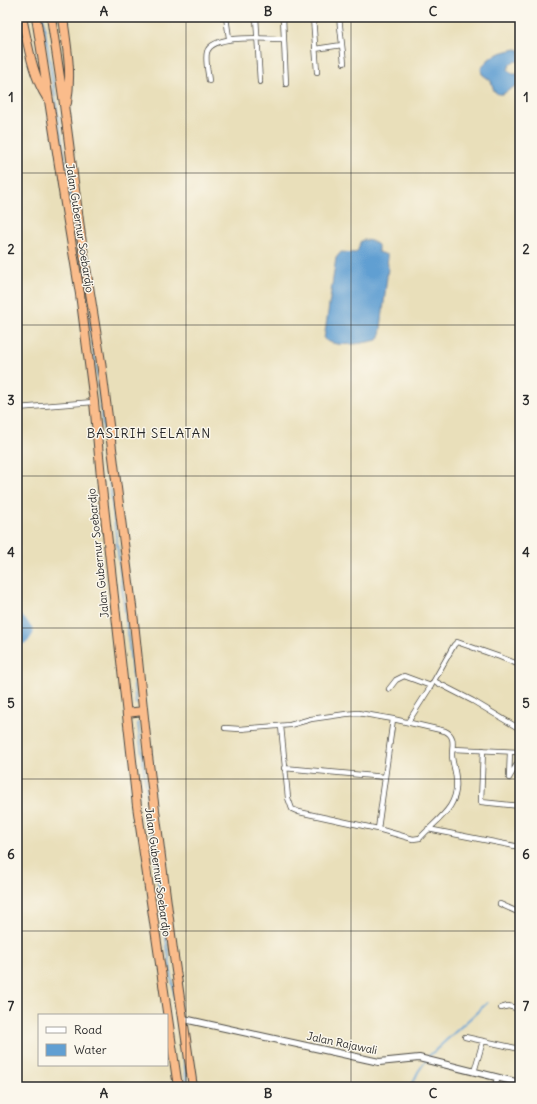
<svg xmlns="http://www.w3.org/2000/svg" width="537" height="1104" font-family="Delius,sans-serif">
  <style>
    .water { fill: #619fd2; stroke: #46657e }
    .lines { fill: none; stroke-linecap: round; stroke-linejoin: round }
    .stream { stroke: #619fd2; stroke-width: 2 }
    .river { stroke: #619fd2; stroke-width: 11 }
    .minor-casing { stroke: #484640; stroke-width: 6 }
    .tertiary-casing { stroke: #484640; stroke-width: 8 }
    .trunk-casing { stroke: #484640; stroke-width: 10 }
    .minor { stroke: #fff; stroke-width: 4.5 }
    .tertiary { stroke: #fff; stroke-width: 6 }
    .trunk { stroke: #fabc8b; stroke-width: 8 }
    .grid { fill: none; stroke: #2b2b2b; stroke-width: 1; stroke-opacity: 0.55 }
    .labels { text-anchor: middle; stroke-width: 3; stroke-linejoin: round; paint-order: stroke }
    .street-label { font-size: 11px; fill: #2b2b2b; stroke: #fbf7ec }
    .quarter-label { font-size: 13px; letter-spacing: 1px; fill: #2b2b2b; stroke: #fbf7ec }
    .neatline { fill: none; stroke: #2b2b2b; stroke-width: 1.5 }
    .grid-label { font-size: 13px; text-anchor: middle; font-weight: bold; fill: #2b2b2b }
  </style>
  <rect width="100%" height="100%" fill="#fbf7ec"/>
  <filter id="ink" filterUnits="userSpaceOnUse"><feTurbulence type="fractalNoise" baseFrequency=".025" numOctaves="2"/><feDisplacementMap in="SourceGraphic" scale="8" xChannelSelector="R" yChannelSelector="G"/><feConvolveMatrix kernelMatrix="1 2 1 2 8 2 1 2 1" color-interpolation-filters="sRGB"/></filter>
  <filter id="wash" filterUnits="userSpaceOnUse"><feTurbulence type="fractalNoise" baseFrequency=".012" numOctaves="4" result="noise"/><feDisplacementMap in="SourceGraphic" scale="16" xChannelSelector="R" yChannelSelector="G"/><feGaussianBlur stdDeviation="0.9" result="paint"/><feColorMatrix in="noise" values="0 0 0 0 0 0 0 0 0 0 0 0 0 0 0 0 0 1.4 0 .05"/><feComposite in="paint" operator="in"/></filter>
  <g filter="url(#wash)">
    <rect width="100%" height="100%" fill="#e9dfba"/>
    <!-- water -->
    <path class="water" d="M516,49L520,50V62L516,61L510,64L508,70L513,74H520V83L503,94H498L494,91L491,81L482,74L481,69C488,55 502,52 516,49Z
      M363,240C369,240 373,241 378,245V252L387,255L388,268L380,337L378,340C362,343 338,349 324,339L336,258L341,252L355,253L358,250L360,242Z"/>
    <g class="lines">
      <!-- stream -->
      <path class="stream" d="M43,17L96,366L136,704
        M138,723L160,897L188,1087
        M411,1087L418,1072L429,1056L487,1003"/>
      <!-- river -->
      <path class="river" d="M17,619L24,626L28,632L24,638L17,640"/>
    </g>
  </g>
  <g filter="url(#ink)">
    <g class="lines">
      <!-- minor casing -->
      <g class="minor-casing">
        <path id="minor" d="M226,17L229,38
          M256,17L260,82
          M283,17L286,84
          M313,17L317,72
          M339,17L344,63
          M315,49L342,45
          M209,81C208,72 205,60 207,52C213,33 268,39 284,39
          M17,408L94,402
          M434,681L473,701L520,729
          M389,689L396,680L404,676L431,686
          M408,722L431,686L454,645L457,642L500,657L520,665
          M225,728L240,729L290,725L311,719L346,714L358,713L393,719L445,731C456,736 452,746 452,755C452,763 456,771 456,780C459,808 437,819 420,838L413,839L378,829L299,812L292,809L288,798L281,726
          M453,749L520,752
          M483,750L481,802L520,806
          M284,768L385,777
          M509,778L510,752
          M509,778L520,759
          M378,829L393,719
          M428,829L520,847
          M500,904L520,913
          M501,1008L508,1006L520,1009
          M465,1037L520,1049
          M474,1072L483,1041
          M495,1087L497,1078"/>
      </g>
      <!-- tertiary casing -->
      <g class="tertiary-casing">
        <path id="tertiary" d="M184,1019L379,1062L419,1058L520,1083"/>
      </g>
      <!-- trunk casing -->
      <g class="trunk-casing">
        <path id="trunk" d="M22,17C28,44 32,75 47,98
          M36,17L65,204L80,294L94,402L102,488L137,806L178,1087
          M51,17L63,97L81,236L101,362L134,622L148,756L173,950L193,1087
          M63,17C67,49 72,71 67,103
          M127,713L143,711"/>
      </g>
      <!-- minor -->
      <use href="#minor" class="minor"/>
      <!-- tertiary -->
      <use href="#tertiary" class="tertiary"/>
      <!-- trunk -->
      <use href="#trunk" class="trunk"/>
    </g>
  </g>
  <!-- grid -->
  <path class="grid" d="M186,17V1087M351,17V1087M17,173H520M17,325H520M17,476H520M17,628H520M17,779H520M17,931H520"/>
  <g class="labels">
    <!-- street labels -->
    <g class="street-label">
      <text transform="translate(80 228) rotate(81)" y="4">Jalan Gubernur Soebardjo</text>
      <text transform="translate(98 553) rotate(-96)" y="4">Jalan Gubernur Soebardjo</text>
      <text transform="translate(158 872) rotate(82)" y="4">Jalan Gubernur Soebardjo</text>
      <text transform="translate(342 1043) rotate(12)" y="4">Jalan Rajawali</text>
    </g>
    <!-- quarter labels -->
    <g class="quarter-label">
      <text x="149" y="438">BASIRIH SELATAN</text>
    </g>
  </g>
  <!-- margin -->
  <rect width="537" height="1104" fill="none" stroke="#fbf7ec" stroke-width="44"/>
  <!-- legend -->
  <rect x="38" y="1014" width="130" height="52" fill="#fbf7ec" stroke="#a8a59f"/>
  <rect x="46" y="1027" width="20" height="6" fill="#ffffff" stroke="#a8a59f"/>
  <text x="74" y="1034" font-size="12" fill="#2b2b2b">Road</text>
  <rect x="46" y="1044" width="20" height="12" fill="#619fd2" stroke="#a8a59f"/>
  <text x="74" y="1054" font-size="12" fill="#2b2b2b">Water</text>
  <rect x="22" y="22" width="493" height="1060" class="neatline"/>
  <g class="grid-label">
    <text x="104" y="16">A</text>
    <text x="268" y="16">B</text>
    <text x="433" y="16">C</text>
    <text x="11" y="102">1</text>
    <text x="526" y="102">1</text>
    <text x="11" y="254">2</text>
    <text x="526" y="254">2</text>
    <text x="11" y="405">3</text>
    <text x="526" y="405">3</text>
    <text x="11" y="557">4</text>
    <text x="526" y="557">4</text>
    <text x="11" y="708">5</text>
    <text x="526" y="708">5</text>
    <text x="11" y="859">6</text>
    <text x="526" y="859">6</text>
    <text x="11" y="1011">7</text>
    <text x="526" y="1011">7</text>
    <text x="104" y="1098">A</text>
    <text x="268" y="1098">B</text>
    <text x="433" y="1098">C</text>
  </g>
</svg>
